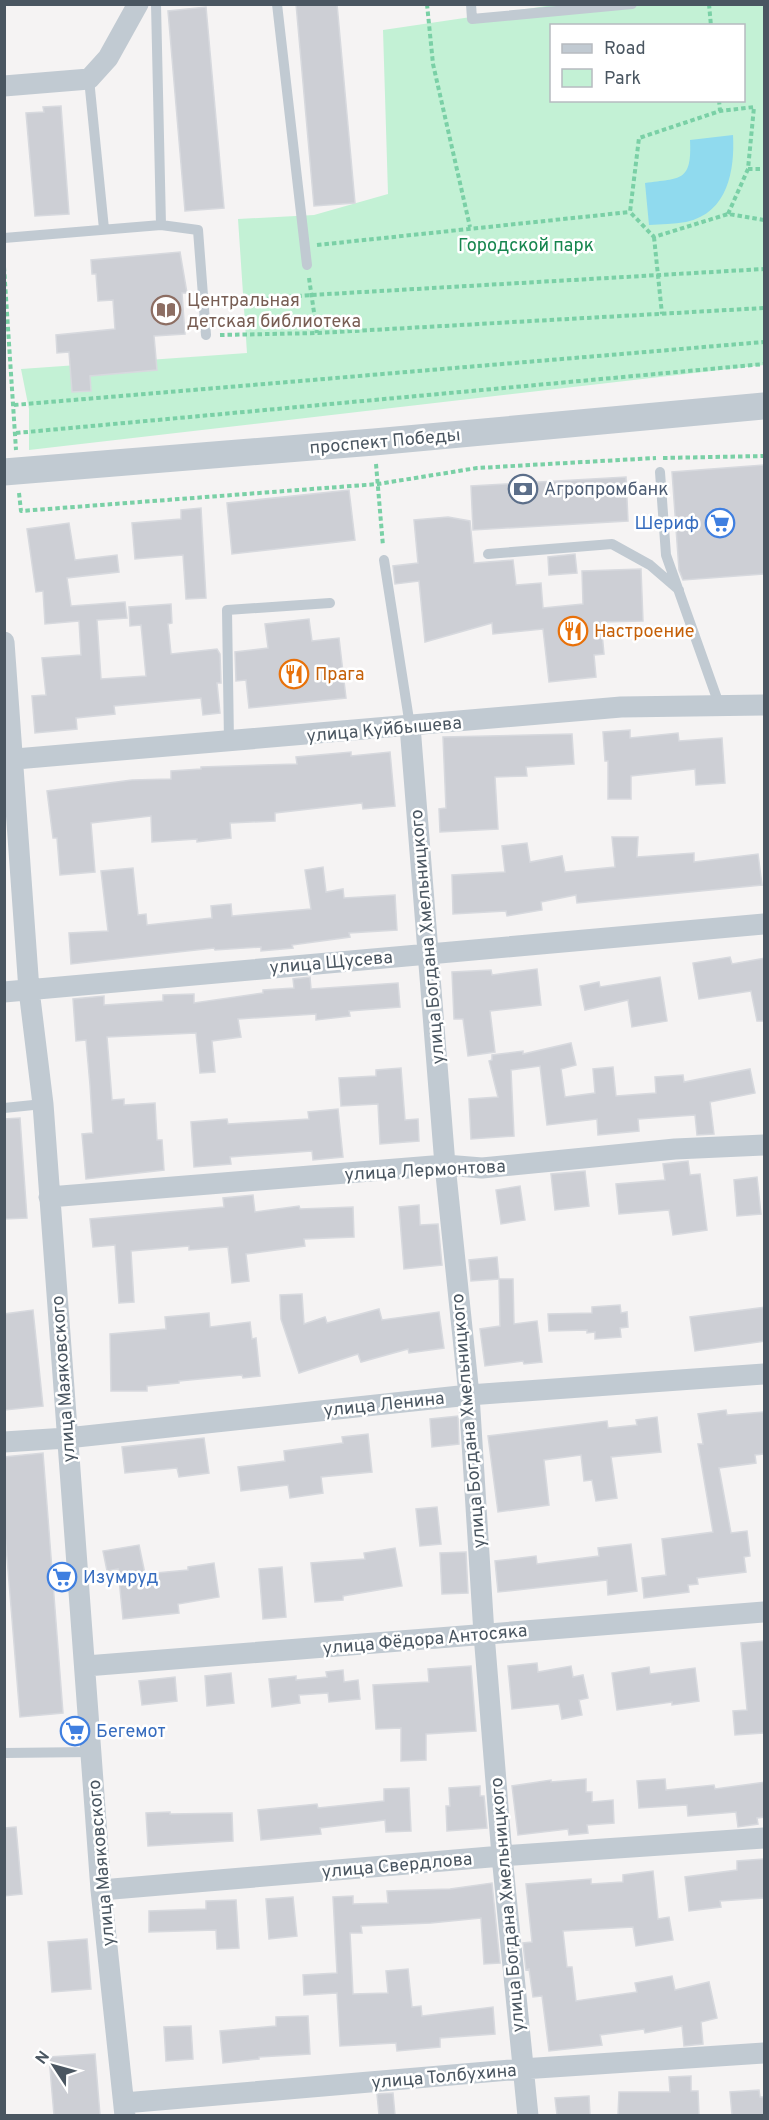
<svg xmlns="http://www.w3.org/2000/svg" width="769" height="2120" font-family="Overpass,sans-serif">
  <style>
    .green { fill: #c3f1d5; fill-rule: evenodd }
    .water { fill: #90daee }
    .building { fill: #cdcfd5; stroke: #d7d9de; stroke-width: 1.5 }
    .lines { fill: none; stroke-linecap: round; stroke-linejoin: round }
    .path { stroke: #7ad0a6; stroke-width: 4; stroke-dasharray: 4.5 3; stroke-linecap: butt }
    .service { stroke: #c1cad2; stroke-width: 10 }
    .minor { stroke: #c1cad2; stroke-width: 21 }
    .tertiary { stroke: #c1cad2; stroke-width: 27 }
    .labels { text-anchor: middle; stroke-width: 5; stroke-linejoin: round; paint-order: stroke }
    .park-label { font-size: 18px; fill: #17864f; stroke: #fff }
    .education-label { font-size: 18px; fill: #785e54; stroke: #fff; text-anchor: start }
    .street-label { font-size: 18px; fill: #4a5661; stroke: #fff }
    .service-label { font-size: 18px; fill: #4e5e75; stroke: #fff; text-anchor: start }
    .shop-label { font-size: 18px; fill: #366cbe; stroke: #fff; text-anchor: start }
    .food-label { font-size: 18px; fill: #c56008; stroke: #fff; text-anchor: start }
  </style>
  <rect width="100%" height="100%" fill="#f5f3f3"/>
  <!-- green -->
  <path class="green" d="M560,4L764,5V365L29,450V409L21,369L247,353L238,219L314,215L388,194L383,30ZM552,26H744V100H552Z"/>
  <!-- water -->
  <path class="water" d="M733,135C735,170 728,213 686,222C674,224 661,224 649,225L645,183C681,178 692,182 690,140Z"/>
  <!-- building -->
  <path class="building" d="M296,4H337L355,203L314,206Z
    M206,7L224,208L185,211L168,11Z
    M61,106L69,214L35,216L26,113L44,112L43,107Z
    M180,252L187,293H182L185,334L154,336L157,370L90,376L91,391L72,392L69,352L57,353L56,335L115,329L113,300L98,301L96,274H92L91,260Z
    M765,465V574L683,580L679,570L672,472Z
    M626,477L628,521L473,530L471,486Z
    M349,490L355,540L232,554L227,503Z
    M201,508L206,598L186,599L183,555L135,559L132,523L181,519V510Z
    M448,517L470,521L474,563L513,560L516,585L541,583L543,608L583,604L582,571L641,569L643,621L601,622L604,654L594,655L596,677L549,682L543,629L493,634L492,623L425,642L419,581L395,584L393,566L418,563L414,520Z
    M69,523L75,560L117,555L119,572L67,578L71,606L125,602L127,618L97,620L101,679L146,676L141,625L130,626L129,607L171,604L172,623L168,624L171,654L217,649L220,654L221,683H217L220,713L203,715L201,698L114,706L115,714L76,718L77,729L35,733L32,696L46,695L42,658L81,655L79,621L45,624L43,591L36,592L27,529Z
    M575,554L577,573L549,575L548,557Z
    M309,619L312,641L339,638L346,698L249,708L246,680L236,681L235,652L268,648L265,624Z
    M630,730V738L678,733L679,741L722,738L725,783L696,785L695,769L631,776V799H608V761H605L603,732Z
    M572,734L574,764L526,767L527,776L495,777L498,829L440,832L439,809L446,808L443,737Z
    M351,752V756L390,752L395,806L363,809L362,803L275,813V821L230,823L231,838L197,842V839L152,842L151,816L91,823L95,872L60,875L57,838H53L47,791L132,780L171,779V771L201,769V767L297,764L296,757Z
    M612,837H638L637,857L694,853V862L758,854L762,885L577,903L576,895L541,902L542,910L507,916L506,911L453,914L452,875L505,872L502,846L527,843L530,862L562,856L565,872L615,867Z
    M323,867L326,892L343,889L344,898L395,895L397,930L349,933L350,937L292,945L293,948L261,951V947L215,950L214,948L71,964L69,933L108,931L101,871L133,868L138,915L146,914L147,925L212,918L211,906L231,904L232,916L311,909L305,870Z
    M730,957L732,964L765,958V1021H757L751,991L699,999L693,963Z
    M537,969L541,1005L490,1011L495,1052L468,1056L463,1019H454L452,972L491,970L492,975Z
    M310,977L311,989L398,983L400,1007L349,1011L350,1016L316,1020V1014L238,1019L241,1037L212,1041L215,1072L200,1073L196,1033L107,1037L112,1100L124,1099V1105L155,1103L157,1140H162L164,1170L86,1179L82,1134L93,1133L90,1085L86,1040L76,1041L73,999L104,996V1005L163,1001V995L194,994V1003L263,993V990L294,988L293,979Z
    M660,977L667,1021L632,1027L628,1000L585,1010L580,986L599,982L600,987Z
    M571,1043L576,1065L561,1069L565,1097L595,1093L593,1069L613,1067L616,1096L656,1093L655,1077L683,1075L684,1082L750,1069L755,1093L710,1102L714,1134L697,1135L695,1115L638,1119L639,1131L598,1135L597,1119L547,1125L540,1066L511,1070L514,1136L471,1139L469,1099L498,1097L489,1061L492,1060V1055L523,1051V1054Z
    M401,1068L405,1120L418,1119L419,1141L380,1144L378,1104L341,1106L339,1078L376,1076V1070Z
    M338,1109L343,1157L313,1160L312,1151L230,1157L231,1164L194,1167L191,1122L227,1119L228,1124L309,1119L308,1112Z
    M20,1118L27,1218L4,1219V1119Z
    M688,1161L690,1175L700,1174L707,1230L673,1235L669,1210L619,1214L616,1184L665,1180L663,1164Z
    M585,1171L589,1206L555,1210L551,1174Z
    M757,1177L761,1214L737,1216L734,1180Z
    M520,1186L525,1220L501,1224L496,1190Z
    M253,1195L255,1212L299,1206L300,1209L353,1207L354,1237L304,1239L305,1246L246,1254L249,1281L232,1283L228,1247L189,1250V1246L131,1251L134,1302L119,1303L115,1245L93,1247L90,1219L224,1207L223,1198Z
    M419,1205L420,1225L438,1224L442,1265L404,1269L399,1207Z
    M497,1257L499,1279L471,1281L469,1260Z
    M499,1279H513L514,1324L537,1321L542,1362L524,1364L523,1361L485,1366L480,1329L500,1326Z
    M302,1294L304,1324L325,1317L327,1323L379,1309L382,1320L439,1312L444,1348L409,1353L408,1349L361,1362L358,1354L299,1373L281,1319L280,1295Z
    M620,1305L621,1313L627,1312L628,1327L620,1328L621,1337L595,1339V1332L587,1333V1330L549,1331L548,1314L592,1313V1307Z
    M765,1307V1341L695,1351L690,1317Z
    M33,1310L43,1406L5,1410L4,1314Z
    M209,1313L210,1327L250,1322L252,1339L256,1338L260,1376L243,1378L242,1375L179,1381V1383L147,1386V1391H111L110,1334L166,1329L165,1317Z
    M726,1410L727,1415L765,1412V1454L755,1455L756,1463L719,1468L731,1533L747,1531L750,1556L744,1557L746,1572L697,1578L698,1584L688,1585L689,1592L644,1598L642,1578L666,1575L662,1539L713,1532L698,1444H703L698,1414Z
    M458,1416L459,1444L432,1447L430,1419Z
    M657,1417L661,1452L611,1457L617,1498L596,1501L592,1480L584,1481L581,1455L544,1460L549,1505L498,1512L488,1436L607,1421L608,1428L637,1425L636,1420Z
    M368,1434L372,1472L321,1477L323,1493L290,1498L288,1485L241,1491L238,1467L285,1461L284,1451L343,1443L342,1437Z
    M204,1438L209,1473L179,1477L177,1468L125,1473L122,1447Z
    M43,1453L63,1713L20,1717L4,1521V1457Z
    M437,1507L441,1544L420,1546L416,1509Z
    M631,1544L637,1591L608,1595L607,1580L498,1592L495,1561L536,1556L537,1564L599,1556L598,1548Z
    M139,1545L145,1574L188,1570V1567L214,1563L219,1597L178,1604L179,1613L123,1619L118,1569L107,1571L103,1551Z
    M395,1548L402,1586L343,1596V1600L315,1602L311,1563L365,1559L364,1553Z
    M466,1552L468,1593L442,1594L440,1553Z
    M282,1567L286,1617L263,1619L259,1569Z
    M765,1641V1733L735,1735L733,1711L747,1710L741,1643Z
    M537,1663L538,1672L571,1666L573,1677L583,1675L588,1698L579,1700L582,1715L562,1719L559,1704L512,1709L508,1666Z
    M471,1666L476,1731L426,1734V1760L401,1761V1728L376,1729L373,1685L429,1682L428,1669Z
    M649,1667L650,1674L695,1668L699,1701L672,1705V1702L617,1710L612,1673Z
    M343,1670L344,1682L358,1680L360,1699L329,1702L328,1693L299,1695L300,1703L272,1707L269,1679L296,1676V1680L327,1677L326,1672Z
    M231,1673L234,1703L207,1706L205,1676Z
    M175,1677L177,1701L142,1705L139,1681Z
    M586,1779V1792H592V1802L613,1800L614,1823L587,1825L588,1833L569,1835L568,1829L518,1835L512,1786L551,1780V1782Z
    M665,1779L666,1790L714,1785L715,1789L765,1782V1817L757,1818L758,1824L738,1827L736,1812L688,1816L687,1805L639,1808L637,1781Z
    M480,1786V1796H484L487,1828L447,1831L446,1806H450L449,1788Z
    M409,1788L411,1831L386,1832L385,1820L320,1828L321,1834L261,1840L258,1810L317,1804L318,1808L384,1801V1789Z
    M170,1812V1814L232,1813L233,1841L148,1846L146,1813Z
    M16,1827L22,1894L4,1896V1828Z
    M765,1859V1898L720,1901L721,1907L689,1911L685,1877L737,1870V1861Z
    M653,1871L658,1919L669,1917L673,1940L636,1946L633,1927L563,1931L567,1967H572L576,2001L637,1992L635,1983L672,1976L675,1990L709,1982L717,2018L701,2022L703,2044L684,2046L682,2026L645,2033L644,2029L600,2035L602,2045L549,2051L542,1996L533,1997L529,1969L526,1970L523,1943L532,1942L526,1884L591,1879V1884L623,1882V1875Z
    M492,1883L500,1963L484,1964L481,1918L431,1923L361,1926L362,1933H350L353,1994L388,1993L386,1971L408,1969L412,2007L421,2006L422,2016L493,2007L495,2034L440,2038V2047L397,2051L396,2043L340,2046L337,1993L304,1995L303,1975L337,1973L333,1897L353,1896V1904L388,1903L387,1891L450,1889Z
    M293,1897L297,1936L269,1939L266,1899Z
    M236,1900L239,1948L217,1949L216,1930L149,1932V1911L206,1909V1901Z
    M87,1939L91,1989L52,1992L48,1942Z
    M308,2016L310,2054L259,2057V2059L223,2063L220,2031L276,2026V2017Z
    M191,2026L193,2059L166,2061L164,2027Z
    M95,2054L100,2115H54L49,2057Z
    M691,2076V2091H698L699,2115H618L619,2092H670L669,2077Z
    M759,2090L760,2097H765V2115H732L730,2092Z
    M393,2093L395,2115H379L377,2094Z
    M589,2096L590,2115H557L555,2098Z"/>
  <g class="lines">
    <!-- path -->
    <path class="path" d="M427,4L433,64L470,227
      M709,4L711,26
      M719,100L720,111
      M748,169H764
      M728,214L748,169L754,107L720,111L639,138L630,212L654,237L728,214L764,220
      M654,237L662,314
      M317,245L630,212
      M4,267L16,450
      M309,278L317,333
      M215,303L311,295L764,269
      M220,335L318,333L764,308
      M14,405L764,342
      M16,433L764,364
      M663,458L764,456
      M376,464L383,546
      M19,493L21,511L378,484L477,468L656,458"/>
    <!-- service -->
    <path class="service" d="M156,4L161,225
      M277,4L307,265
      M471,4L472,19L632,4
      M89,79L104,229
      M4,238L161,225L198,230L206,335
      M660,472L666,555L720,707
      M488,554L612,544L650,565L679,590
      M384,560L410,726
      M229,742L227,610L330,603
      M4,1108L43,1104
      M4,1753L92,1752"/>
    <!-- minor -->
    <path class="minor" d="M4,86L89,79L108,58L138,4
      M4,642L29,990L43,1104L101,1890L125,2116
      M410,726L445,1165L469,1395L484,1634L502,1856L528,2116
      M4,760L621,707L764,705
      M4,992L764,924
      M49,1197L445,1165L482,1168L675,1149L764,1145
      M4,1442L67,1438L469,1395L764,1374
      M86,1666L764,1612
      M101,1890L502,1856L764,1838
      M124,2103L522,2069L764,2053"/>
    <!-- tertiary -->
    <path class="tertiary" d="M4,472L374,442L764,406"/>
  </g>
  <!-- icons -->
  <defs>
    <g id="library-ring" transform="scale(1.5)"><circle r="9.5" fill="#fff" stroke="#8d6e63" stroke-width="1.5"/><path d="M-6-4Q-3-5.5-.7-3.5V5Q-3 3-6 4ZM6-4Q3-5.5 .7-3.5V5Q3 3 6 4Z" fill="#8d6e63"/></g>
    <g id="bank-ring" transform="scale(1.5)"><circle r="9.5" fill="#fff" stroke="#5c6f8a" stroke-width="1.5"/><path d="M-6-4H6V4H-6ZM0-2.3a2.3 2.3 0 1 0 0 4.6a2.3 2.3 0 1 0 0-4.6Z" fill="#5c6f8a"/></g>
    <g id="supermarket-ring" transform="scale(1.5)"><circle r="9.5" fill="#fff" stroke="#3f7fe0" stroke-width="1.5"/><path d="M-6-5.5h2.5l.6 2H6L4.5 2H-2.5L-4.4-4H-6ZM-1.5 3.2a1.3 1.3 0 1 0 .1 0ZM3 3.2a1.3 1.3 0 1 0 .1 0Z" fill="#3f7fe0"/></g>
    <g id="restaurant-ring" transform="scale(1.5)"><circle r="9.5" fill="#fff" stroke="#e8710a" stroke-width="1.5"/><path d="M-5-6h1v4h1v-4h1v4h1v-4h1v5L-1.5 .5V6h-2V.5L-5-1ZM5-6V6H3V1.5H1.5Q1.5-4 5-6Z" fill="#e8710a"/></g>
  </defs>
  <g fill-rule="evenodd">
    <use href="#library-ring" x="166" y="310"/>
    <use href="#bank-ring" x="523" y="489"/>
    <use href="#supermarket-ring" x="720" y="523"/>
    <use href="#restaurant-ring" x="573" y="631"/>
    <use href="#restaurant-ring" x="294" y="674"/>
    <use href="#supermarket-ring" x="62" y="1577"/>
    <use href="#supermarket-ring" x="75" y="1731"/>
  </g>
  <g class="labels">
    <!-- park labels -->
    <g class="park-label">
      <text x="526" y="251">Городской парк</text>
    </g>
    <!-- education labels -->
    <g class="education-label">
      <text x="187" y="306">Центральная<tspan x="187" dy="21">детская библиотека</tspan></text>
    </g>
    <!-- street labels -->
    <g class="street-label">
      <text transform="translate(385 441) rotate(-5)" y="6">проспект Победы</text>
      <text transform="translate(384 729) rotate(-5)" y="6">улица Куйбышева</text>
      <text transform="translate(427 937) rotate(-95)" y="6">улица Богдана Хмельницкого</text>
      <text transform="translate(331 962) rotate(-5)" y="6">улица Щусева</text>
      <text transform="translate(425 1170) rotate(-3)" y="6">улица Лермонтова</text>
      <text transform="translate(63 1379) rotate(-94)" y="6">улица Маяковского</text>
      <text transform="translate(384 1404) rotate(-6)" y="6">улица Ленина</text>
      <text transform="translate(468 1421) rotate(-95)" y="6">улица Богдана Хмельницкого</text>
      <text transform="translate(425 1639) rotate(-5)" y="6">улица Фёдора Антосяка</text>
      <text transform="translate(101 1863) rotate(-95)" y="6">улица Маяковского</text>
      <text transform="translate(397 1865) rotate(-5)" y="6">улица Свердлова</text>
      <text transform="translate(507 1905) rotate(-95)" y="6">улица Богдана Хмельницкого</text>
      <text transform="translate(444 2076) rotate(-5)" y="6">улица Толбухина</text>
    </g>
    <!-- service labels -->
    <g class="service-label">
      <text x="544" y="495">Агропромбанк</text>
    </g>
    <!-- shop labels -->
    <g class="shop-label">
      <text x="699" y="529" text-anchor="end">Шериф</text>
      <text x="83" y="1583">Изумруд</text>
      <text x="96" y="1737">Бегемот</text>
    </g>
    <!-- food labels -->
    <g class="food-label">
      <text x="594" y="637">Настроение</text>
      <text x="315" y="680">Прага</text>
    </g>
  </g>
  <!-- border -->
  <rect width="769" height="2120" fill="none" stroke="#4a5661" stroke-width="12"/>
  <!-- legend -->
  <rect x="550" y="24" width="195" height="78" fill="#ffffff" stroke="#b7bbc0" stroke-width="1.5"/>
  <rect x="562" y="44" width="30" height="9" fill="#c1cad2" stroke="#b7bbc0" stroke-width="1.5"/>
  <text x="604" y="54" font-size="18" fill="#4a5661">Road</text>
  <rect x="562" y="69" width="30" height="18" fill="#c3f1d5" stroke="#b7bbc0" stroke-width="1.5"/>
  <text x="604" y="84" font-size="18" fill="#4a5661">Park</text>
  <!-- north arrow -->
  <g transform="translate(54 2066) rotate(306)" stroke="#ffffff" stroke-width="4.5" paint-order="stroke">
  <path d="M0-4.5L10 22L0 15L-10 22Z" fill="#4a5661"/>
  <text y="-9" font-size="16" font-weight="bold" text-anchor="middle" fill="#4a5661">N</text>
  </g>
</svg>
